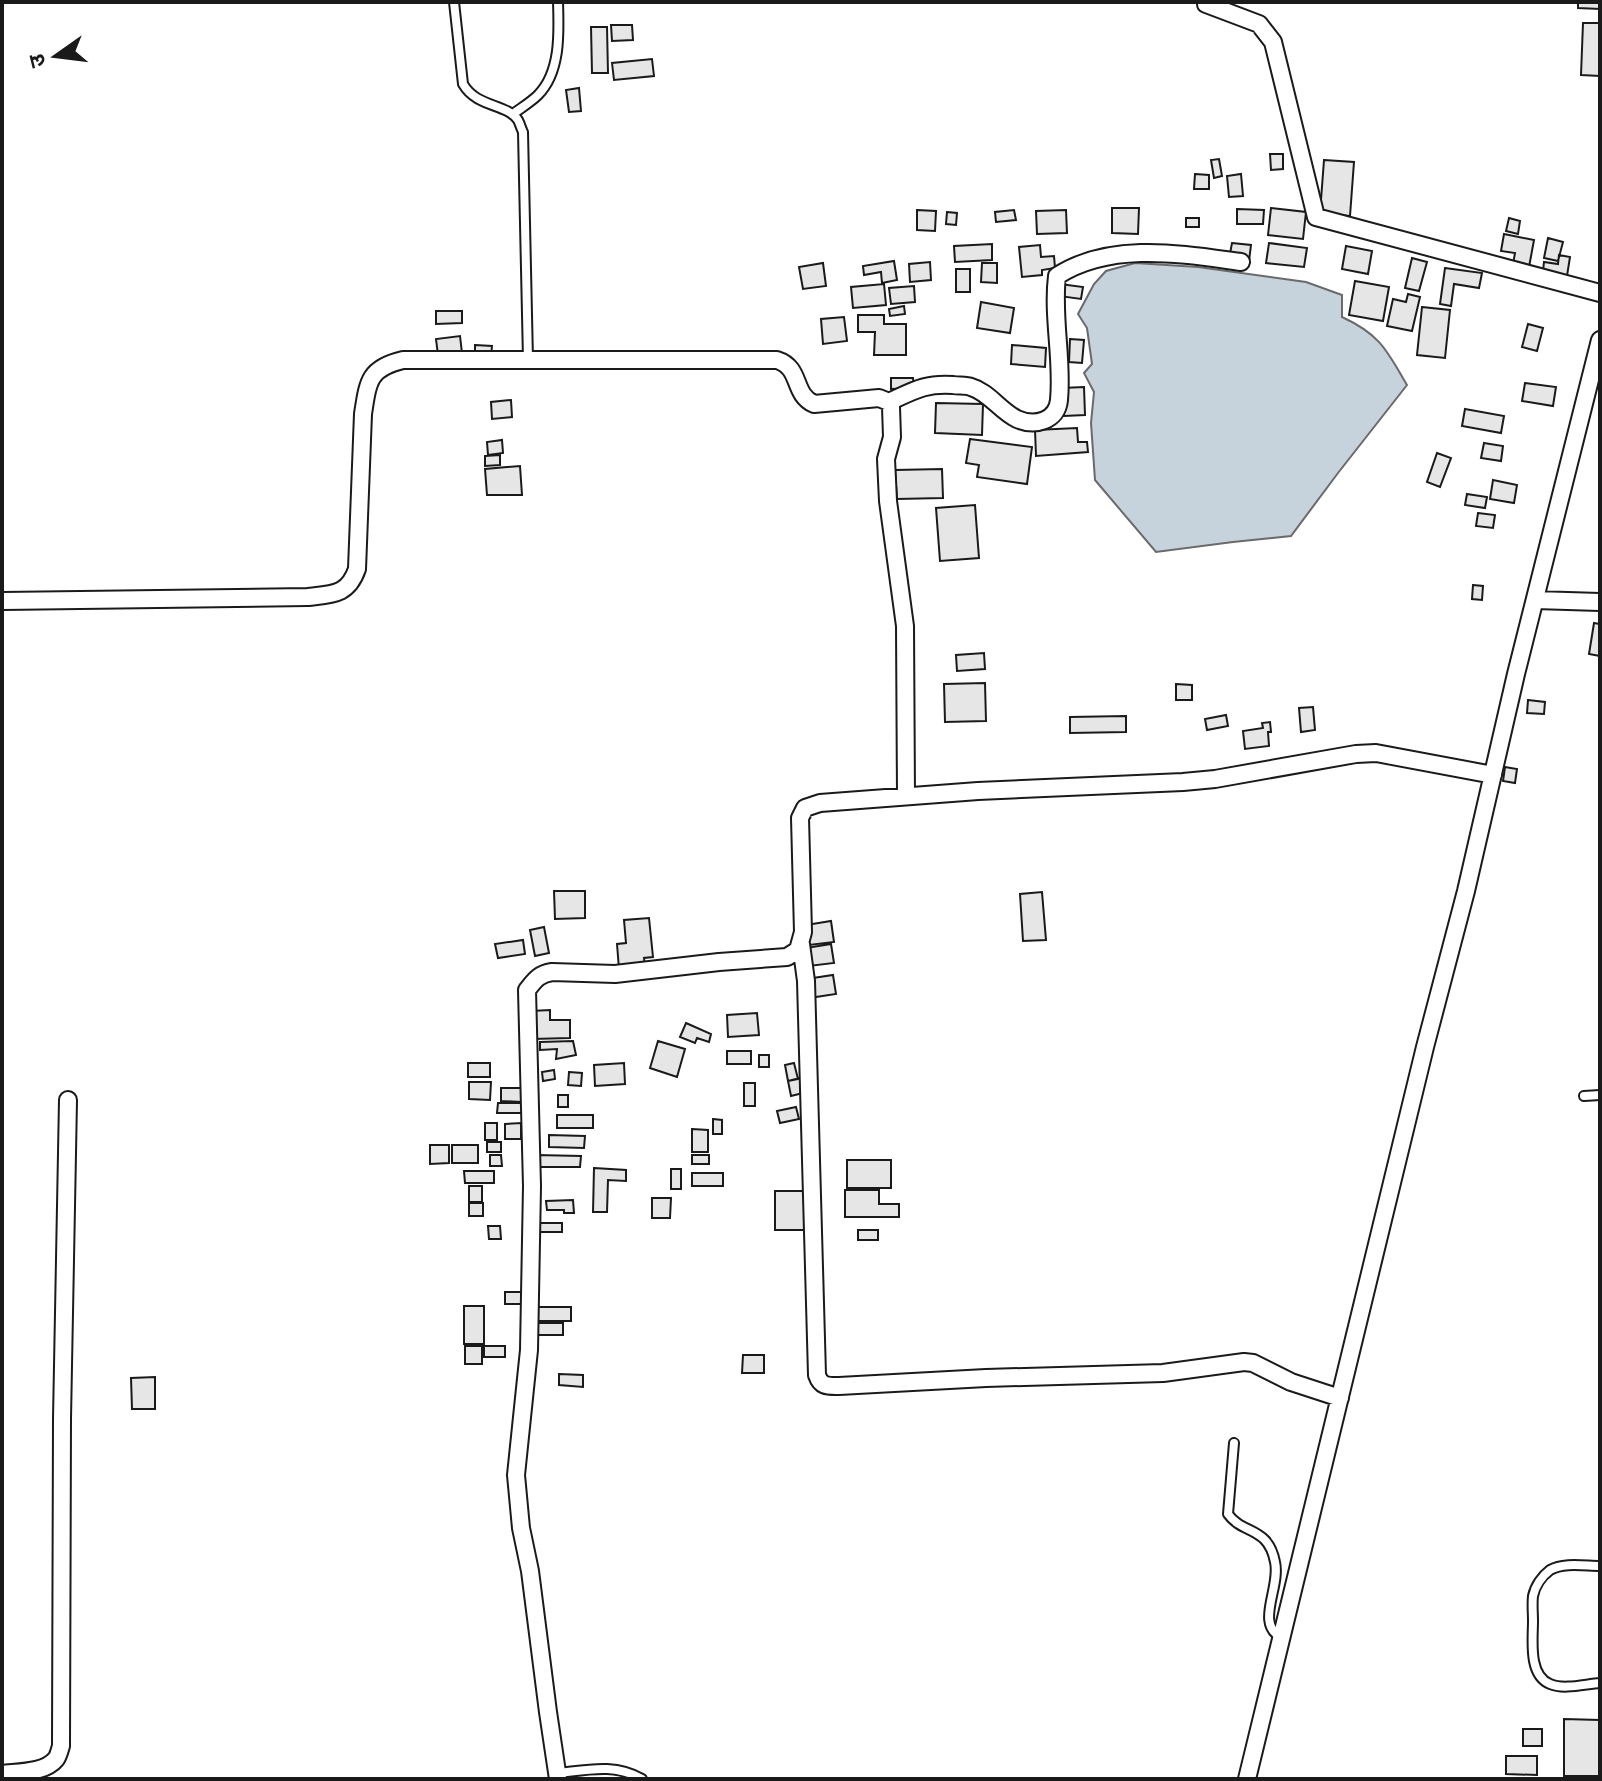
<svg xmlns="http://www.w3.org/2000/svg" width="1602" height="1781" font-family="'Roboto Condensed','Noto Sans Devanagari',sans-serif">
  <style>
    .water { fill: #c6d2dc; stroke: #6a6a6a; stroke-width: 2 }
    .building { fill: #e6e6e6; stroke: #1a1a1a; stroke-width: 2 }
    .lines { fill: none; stroke-linecap: round; stroke-linejoin: round }
    .service-casing { stroke: #1a1a1a; stroke-width: 12 }
    .minor-casing { stroke: #1a1a1a; stroke-width: 20 }
    .service { stroke: #fff; stroke-width: 8 }
    .minor { stroke: #fff; stroke-width: 16 }
  </style>
  <rect width="100%" height="100%" fill="#fff"/>
  <!-- water -->
  <path class="water" d="M1135,263L1198,267L1306,282L1342,295V317C1381,335 1387,351 1407,385L1338,473L1291,536L1233,542L1156,552L1095,480L1091,423L1094,392L1084,373L1092,364L1087,328L1078,314L1094,284L1106,271Z"/>
  <!-- building -->
  <path class="building" d="M1578,2H1600V9L1578,8Z
    M1583,23H1600V76L1581,75Z
    M611,25H632L633,40L612,41Z
    M591,27H607L608,73H592Z
    M652,59L654,76L614,80L612,63Z
    M579,88L581,111L569,112L566,90Z
    M1270,154H1283V169L1271,170Z
    M1219,159L1222,176L1214,178L1211,160Z
    M1324,160L1354,162L1350,216L1320,213Z
    M1195,174L1209,175V189H1194Z
    M1241,174L1243,196L1229,197L1227,176Z
    M1112,208H1139L1138,234L1112,233Z
    M1271,208L1306,212L1303,239L1268,235Z
    M1237,209L1264,210L1263,224H1237Z
    M917,210L936,211L935,231L917,230Z
    M1014,210L1016,220L996,222L995,212Z
    M1066,210L1067,233L1037,234L1036,211Z
    M947,212L957,213L956,225L946,224Z
    M1186,218H1199V227H1186Z
    M1509,218L1520,221L1518,234L1506,231Z
    M1504,234L1534,240L1529,267L1513,264L1515,253L1501,251Z
    M1548,238L1563,242L1558,261L1544,258Z
    M1232,243L1251,245L1249,261L1229,259Z
    M1269,243L1307,248L1304,267L1266,263Z
    M992,244V260L955,262L954,246Z
    M1040,245L1041,257L1054,256L1055,268L1042,270V275L1022,277L1019,247Z
    M1346,246L1372,251L1368,274L1342,269Z
    M1559,255L1570,257L1567,276L1543,271L1544,262L1558,264Z
    M1412,258L1427,262L1419,291L1405,288Z
    M894,261L897,280L882,283L881,272L864,275L863,266Z
    M930,262L931,280L910,282L909,264Z
    M823,263L826,286L803,289L799,267Z
    M982,263H997V283L981,282Z
    M1445,268L1482,273L1479,288L1454,284L1451,306L1440,304Z
    M956,269H970V292H956Z
    M1355,281L1389,287L1383,321L1349,315Z
    M884,284L886,305L853,308L851,287Z
    M1060,284L1083,287L1081,299L1059,296Z
    M914,286L915,302L891,304L889,288Z
    M1408,294L1420,297L1412,331L1387,326L1393,299L1406,302Z
    M981,302L1014,308L1010,333L977,328Z
    M904,306L905,314L890,316L889,309Z
    M1422,307L1450,310L1445,358L1417,355Z
    M436,311H462V323L436,324Z
    M858,315H884V324H906V355H874L875,332H858Z
    M844,317L847,341L823,344L821,319Z
    M1528,324L1543,328L1537,351L1522,347Z
    M460,336L462,353L438,355L436,339Z
    M1070,339L1084,340L1082,363L1069,362Z
    M475,345L492,346L491,357L475,356Z
    M1012,345L1046,348L1045,367L1011,364Z
    M891,378H913L914,388L891,389Z
    M1525,383L1556,387L1553,406L1522,401Z
    M1084,387L1085,415L1064,416L1062,388Z
    M511,400L512,417L492,419L491,402Z
    M936,403L983,404L982,435L935,433Z
    M1465,409L1504,416L1501,433L1462,426Z
    M1077,428L1078,442H1087L1088,452L1036,456L1035,430Z
    M970,439L1032,447L1027,484L977,477L979,465L966,463Z
    M502,440L503,453L488,455L487,442Z
    M1484,443L1503,446L1501,461L1481,458Z
    M1437,453L1451,458L1440,487L1427,482Z
    M500,455V465L485,466V456Z
    M520,466L522,495H487L485,469Z
    M942,469L943,498L897,499L895,470Z
    M1493,480L1517,485L1514,503L1490,499Z
    M1467,494L1487,497L1485,508L1465,505Z
    M975,505L979,558L940,561L936,508Z
    M1478,513L1495,515L1493,528L1476,526Z
    M1473,585L1483,586L1482,600L1472,599Z
    M1594,623L1600,624V656L1589,654Z
    M984,653L985,669L957,671L956,655Z
    M985,683L986,721L945,722L944,684Z
    M1176,684L1192,685V700H1176Z
    M1528,700L1545,702L1544,714L1527,713Z
    M1313,707L1315,730L1301,732L1299,708Z
    M1226,715L1228,726L1207,730L1205,719Z
    M1126,716V732L1070,733V717Z
    M1270,722L1271,732H1268L1269,746L1245,749L1243,731L1263,728L1262,723Z
    M1505,767L1517,769L1515,783L1503,781Z
    M554,891H585V918L555,919Z
    M1042,892L1046,940L1023,941L1020,894Z
    M649,918L653,957L644,958L645,966L619,969L617,944L626,943L624,920Z
    M831,921L834,942L809,945L806,925Z
    M544,927L549,953L535,956L530,930Z
    M523,940L525,954L498,958L495,944Z
    M831,944L834,963L809,966L806,948Z
    M833,975L836,994L809,998L806,979Z
    M550,1010V1020H570V1038L532,1039L531,1011Z
    M757,1013L759,1035L728,1037L727,1015Z
    M686,1023L711,1034L709,1042L697,1038L695,1043L680,1037Z
    M573,1041L576,1055L556,1059L557,1049L540,1050V1042Z
    M658,1041L685,1049L677,1077L650,1068Z
    M727,1051H751V1064H727Z
    M759,1055H769V1067H759Z
    M468,1063H490V1077H468Z
    M624,1063L625,1084L595,1086L594,1065Z
    M794,1063L798,1079L788,1081L785,1065Z
    M554,1070L555,1079L543,1081L542,1072Z
    M569,1072L582,1073L581,1086L568,1085Z
    M800,1078L803,1093L791,1096L788,1081Z
    M469,1082H491L490,1100L469,1099Z
    M744,1083H755V1106H744Z
    M501,1088H523L522,1102L501,1101Z
    M558,1095H568V1107H558Z
    M498,1103H523V1113H497Z
    M796,1107L799,1119L780,1123L777,1111Z
    M557,1115H593V1128H557Z
    M713,1119L722,1120V1134H713Z
    M485,1123H497V1140H485Z
    M521,1123V1139H505V1124Z
    M692,1129L708,1130V1152H692Z
    M549,1135L585,1136L584,1148L549,1147Z
    M487,1142H501V1152H487Z
    M430,1145H449V1163L430,1164Z
    M452,1145H478V1163H452Z
    M490,1155H501L502,1166H490Z
    M536,1155L581,1156L580,1167H536Z
    M692,1155H709V1164H692Z
    M847,1160H891V1188H847Z
    M594,1168L626,1170V1181L608,1180L607,1212H593Z
    M671,1169H681V1189H671Z
    M464,1171H494V1183H465Z
    M692,1173H723V1186H692Z
    M469,1186H482V1202H469Z
    M845,1190H879V1204H899V1217H845Z
    M775,1191H804V1230H775Z
    M652,1198H671L670,1218H652Z
    M573,1200L574,1213H564V1210H547L546,1201Z
    M469,1203H483V1216H469Z
    M536,1223H562V1232H536Z
    M488,1226H500L501,1239H489Z
    M858,1230H878V1240H858Z
    M505,1292H523V1304H505Z
    M464,1306H484V1344H464Z
    M535,1307H571V1321H535Z
    M534,1323H563V1335H533Z
    M465,1346H482V1364H465Z
    M484,1346H505V1357H484Z
    M743,1355H764V1373H742Z
    M559,1374L583,1375V1387L559,1385Z
    M155,1377V1409H132L131,1378Z
    M1564,1719L1600,1720V1776H1564Z
    M1523,1729H1542V1746H1523Z
    M1506,1756H1537V1775L1506,1774Z"/>
  <g class="lines">
    <!-- service casing -->
    <g class="service-casing">
      <path id="service" d="M454,2L463,84C477,108 506,103 518,120C519,121 522,131 523,132L528,360
        M513,114C521,108 531,102 538,95C561,72 559,32 558,2
        M1584,1096L1600,1095
        M1234,1443L1228,1514C1243,1535 1268,1526 1275,1562C1281,1588 1254,1624 1282,1638
        M1600,1566C1585,1566 1564,1562 1550,1570C1542,1576 1535,1586 1533,1596C1532,1604 1533,1613 1533,1621C1533,1640 1528,1675 1550,1684C1564,1690 1585,1684 1600,1683
        M558,1773C587,1770 615,1763 642,1779"/>
    </g>
    <!-- minor casing -->
    <g class="minor-casing">
      <path id="minor" d="M1206,2V4L1259,24L1273,42L1316,217L1600,293
        M889,402C913,391 925,383 953,385C959,386 966,385 971,387C989,392 1000,411 1017,419C1035,427 1057,421 1059,400C1063,359 1052,317 1057,276C1111,241 1182,254 1241,262
        M1535,600L1600,602
        M2,601L308,597C333,594 348,595 357,569L363,414C368,381 369,368 403,360H777C802,368 792,394 814,404L879,398L889,402L891,407L892,437L886,459L888,501L905,626L906,796
        M801,944L806,981L817,1375C821,1387 828,1386 839,1386L986,1378L1163,1373L1244,1362L1253,1363L1291,1382L1340,1398
        M2,1774C18,1772 45,1773 56,1759C58,1757 60,1749 61,1746L62,1419L68,1100
        M558,1779L548,1712L530,1571L521,1528L516,1475L529,1350L532,1186L527,990C535,980 539,974 552,972L615,974L719,962L787,957L798,950L803,932L800,818L805,808L820,803L978,791L1183,782L1215,779L1356,754L1376,753L1493,775
        M1247,1779L1425,1047L1466,891L1516,674L1600,340"/>
    </g>
    <!-- service -->
    <use href="#service" class="service"/>
    <!-- minor -->
    <use href="#minor" class="minor"/>
  </g>
  <!-- border -->
  <rect width="1602" height="1781" fill="none" stroke="#1a1a1a" stroke-width="8"/>
  <!-- north arrow -->
  <g transform="translate(56 56) rotate(256)" stroke="#ffffff" stroke-width="6" paint-order="stroke">
  <path d="M0-6L14 30L0 20L-14 30Z" fill="#1a1a1a"/>
  <text y="-12" font-size="22" font-weight="bold" text-anchor="middle" fill="#1a1a1a">उ</text>
  </g>
</svg>
